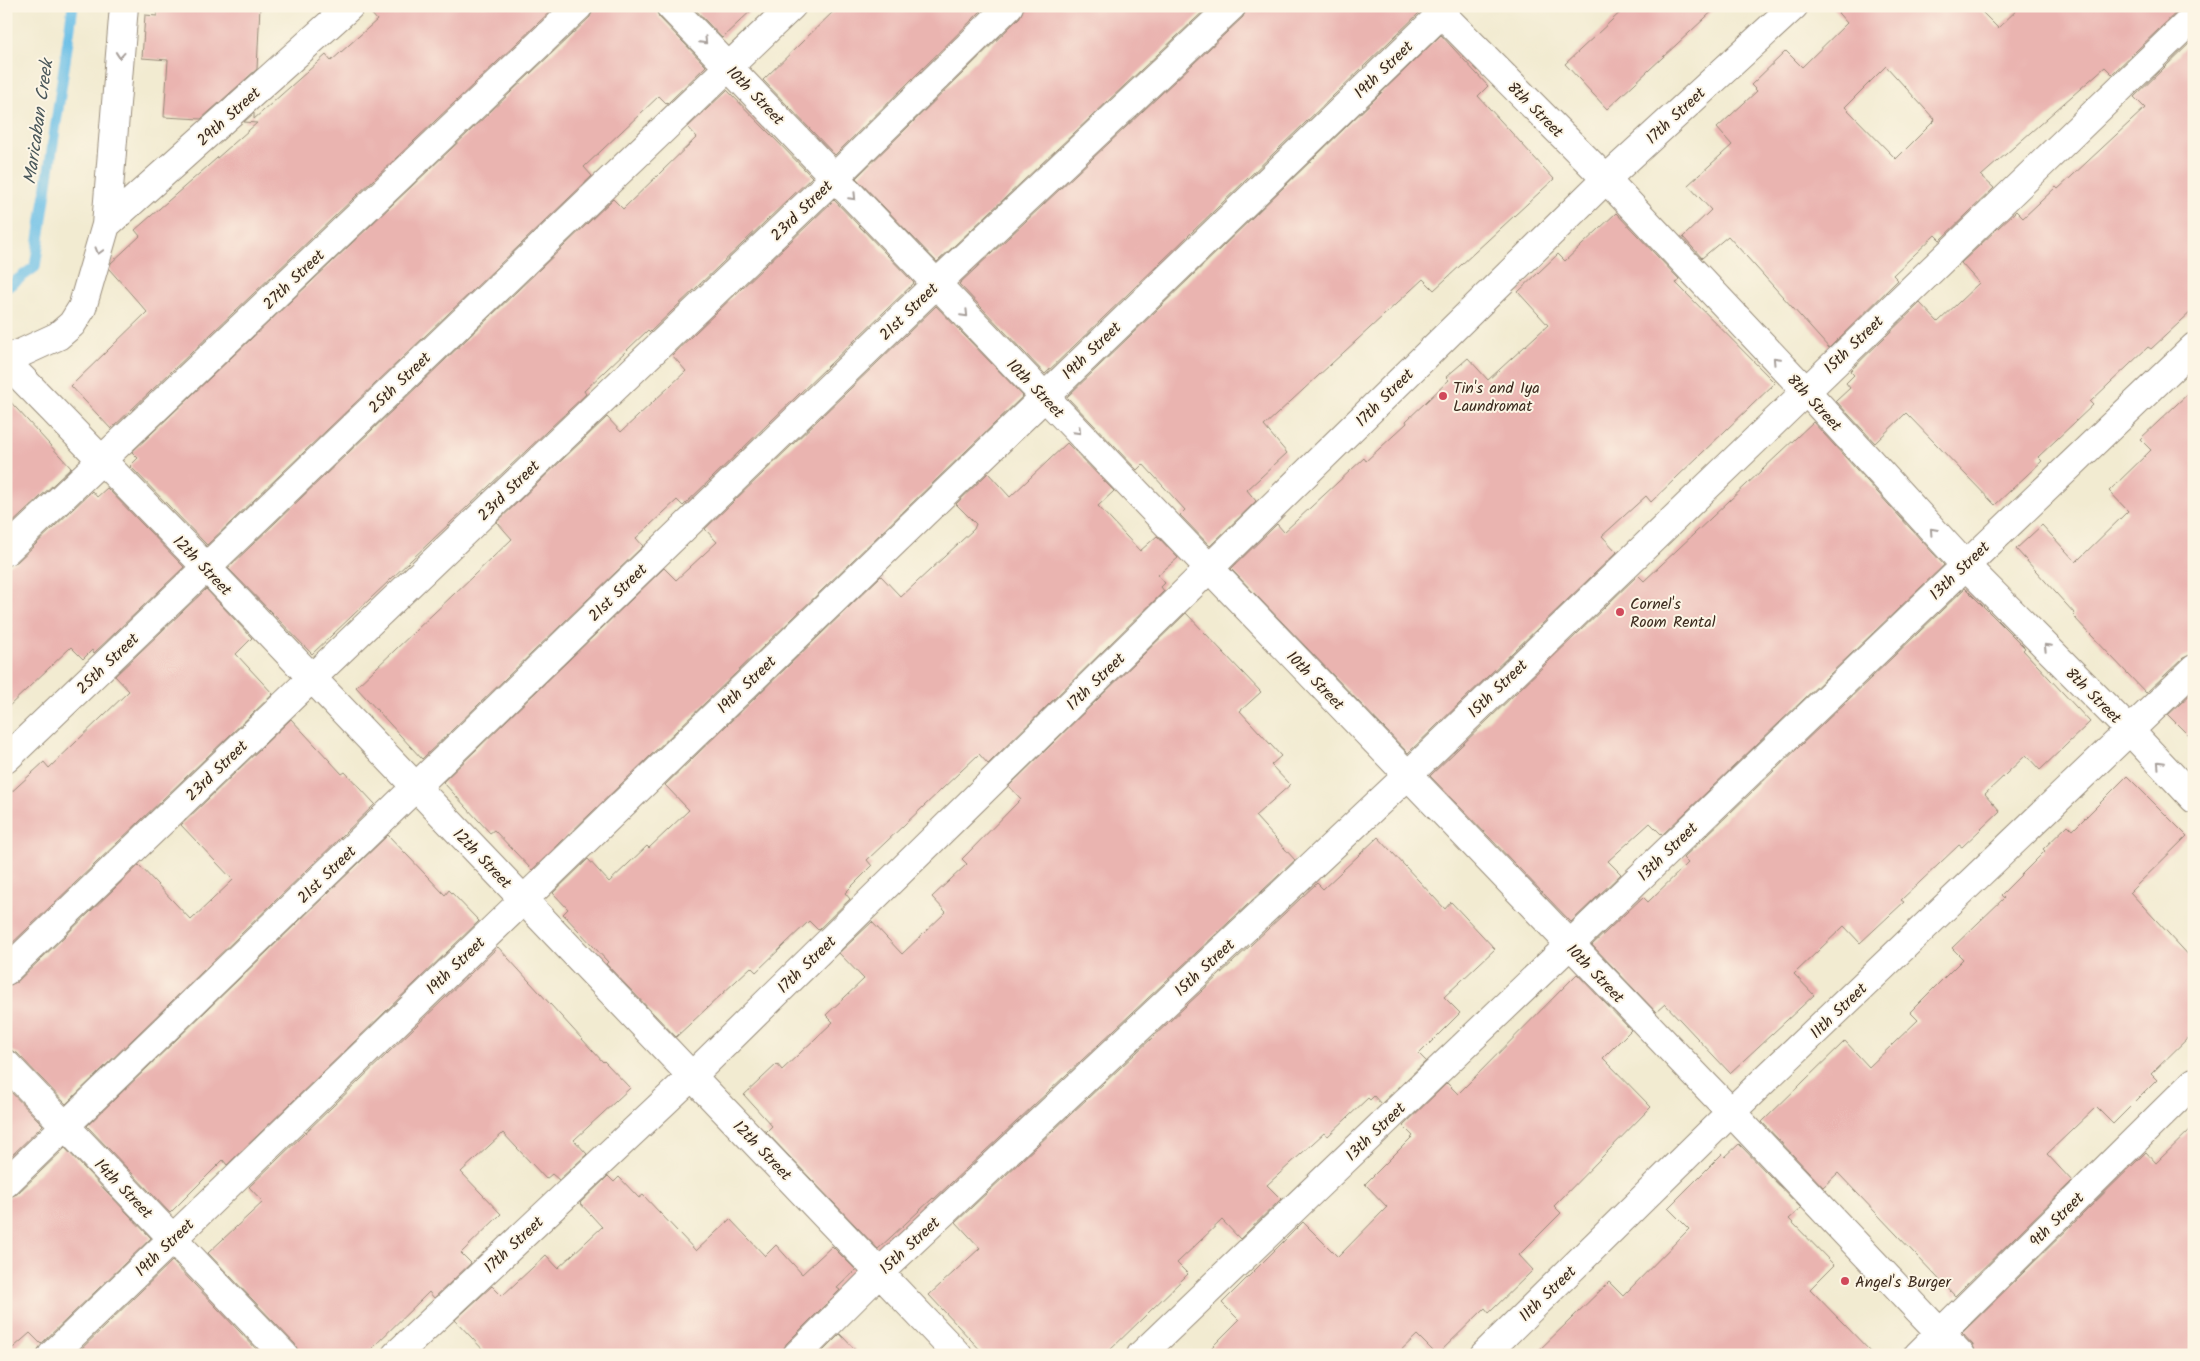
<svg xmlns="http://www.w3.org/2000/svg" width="2200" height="1361" font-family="Kalam,sans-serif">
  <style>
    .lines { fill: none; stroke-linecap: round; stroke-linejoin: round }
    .stream { stroke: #6bbfe7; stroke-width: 11 }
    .building { fill: #eab4b0; fill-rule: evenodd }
    .minor-casing { stroke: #968a78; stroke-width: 30 }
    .minor { stroke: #fff; stroke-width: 28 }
    .oneway { stroke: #a79f9a }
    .poi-dot { fill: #d1495b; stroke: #fcf5e5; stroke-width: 2 }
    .labels { text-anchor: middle; stroke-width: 4; stroke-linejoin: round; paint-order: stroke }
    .street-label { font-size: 16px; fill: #3b2a1e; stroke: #fcf5e5 }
    .poi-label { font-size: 16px; fill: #3b2a1e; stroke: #fcf5e5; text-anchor: start }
    .water-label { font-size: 18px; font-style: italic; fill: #49575a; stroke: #fcf5e5 }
  </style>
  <rect width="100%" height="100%" fill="#fcf5e5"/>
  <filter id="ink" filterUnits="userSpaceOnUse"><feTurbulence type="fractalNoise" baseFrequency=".02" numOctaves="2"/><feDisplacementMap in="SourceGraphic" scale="10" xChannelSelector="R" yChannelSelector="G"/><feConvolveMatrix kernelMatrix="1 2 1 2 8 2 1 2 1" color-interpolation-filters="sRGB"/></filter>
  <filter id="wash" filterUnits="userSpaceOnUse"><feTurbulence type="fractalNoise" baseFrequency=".0096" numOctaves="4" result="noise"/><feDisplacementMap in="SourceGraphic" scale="20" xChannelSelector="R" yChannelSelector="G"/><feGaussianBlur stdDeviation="1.12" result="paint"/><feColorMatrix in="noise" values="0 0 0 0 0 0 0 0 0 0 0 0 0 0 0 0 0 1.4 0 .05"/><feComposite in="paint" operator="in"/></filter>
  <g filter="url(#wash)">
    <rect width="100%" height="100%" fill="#f2ebd1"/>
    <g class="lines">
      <!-- stream -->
      <path class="stream" d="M6,288L35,267L73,6"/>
    </g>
    <g id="blocks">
      <!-- building -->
      <path class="building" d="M157,6H260L257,69L201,119L164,117L168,60L142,58L145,15L157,16Z
        M365,6H556L111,429L71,386L147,312L109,269L111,263L140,236L135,230L257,123L244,122L254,113V119L326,55L331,61L377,20Z
        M594,6H655L659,17L706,66L667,104L659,96L584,167L592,176L207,545L130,466L138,458L132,452L590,17Z
        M692,6H756L722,38Z
        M839,6H986L835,155L763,80Z
        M1024,6H1209L937,262L856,178L1020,17Z
        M1247,6H1415L1420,12L1045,374L959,284L1243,17Z
        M1627,6H1718L1607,109L1565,64Z
        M1832,6H1976L1998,28L2021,6H2183L2112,74L2105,67L1981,176L1994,188L1940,240L1935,235L1893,275L1898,280L1829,348L1728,236L1702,258L1683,237L1711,210L1688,185L1732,145L1717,128L1757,91L1751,85L1786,51L1802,67L1847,23ZM1886,66L1935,120L1896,159L1845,107Z
        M1441,35L1488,86L1478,96L1554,179L1434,290L1423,279L1264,426L1287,453L1247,490L1256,501L1210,546L1180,515L1185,510L1143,464L1137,470L1067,397Z
        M2194,39V309L2151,349L2148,347L2090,402L2093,405L2038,457L2042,461L1995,505L1906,413L1875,443L1836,401L1850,388L1846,383L1854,375L1850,371L1920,303L1938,322L1979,283L1961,263L2016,211L2023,218L2056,187L2058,189L2145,108L2134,97Z
        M727,90L812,177L650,332L648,330L584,391L586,394L312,654L228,568L613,199L623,209L697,137L688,127Z
        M834,200L914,283L683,506L677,500L636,538L643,546L422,759L356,687L512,539L497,522L607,417L621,432L686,371L672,355Z
        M1616,213L1679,279L1676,283L1775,383L1651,502L1646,496L1602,536L1617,552L1408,753L1231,569L1277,524L1284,532L1364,458L1366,461L1407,423L1406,421L1449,380L1446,377L1468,358L1488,380L1548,325L1518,292L1558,254L1565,261Z
        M936,306L1023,396L532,870L494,830L490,833L443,782L664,568L676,580L717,542L705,529Z
        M2194,388V654L2183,658L2146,693L2073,616L2075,614L2016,549L2042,525L2076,562L2128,511L2109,491L2151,450L2140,439Z
        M6,397L71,468L6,529Z
        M1813,422L1944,565L1662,835L1650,823L1608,861L1621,874L1571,922L1430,776L1638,575L1644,581Z
        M1067,443L1114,491L1098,506L1140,551L1157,536L1178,558L1158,575L1165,583L1161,587L1164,591L988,764L979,754L867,860L872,866L845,893L850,899L818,930L809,921L756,972L751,967L676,1037L606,964L608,962L563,914L568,909L553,893L588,859L609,882L647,846L649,848L689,810L665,785L881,576L901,597L974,529L976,524L956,504L988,473L1010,497Z
        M107,488L184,567L94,653L92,650L83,659L71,647L6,709V566L17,562L92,491L97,497Z
        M1965,588L2025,648L2023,650L2090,722L2040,770L2026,755L1985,794L2000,811L1962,847L1959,845L1901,900L1904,902L1860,943L1844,926L1794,974L1814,995L1730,1073L1665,1004L1656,1012L1592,945L1643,897L1648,902L1688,863L1683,858Z
        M206,589L252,638L236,654L273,694L6,949V797L44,762L49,768L129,691L115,676Z
        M1186,613L1261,692L1240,711L1281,756L1271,765L1290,785L1255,816L1295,860L934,1199L933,1198L878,1249L766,1132L772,1126L744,1095L777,1064L782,1070L833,1022L826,1015L864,979L839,953L872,922L902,954L946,912L932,897L967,864L962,859L1021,799L1009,786Z
        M2194,691V741L2168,715Z
        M291,719L342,774L345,772L375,804L66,1104L17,1053L6,1049V986L17,982L139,865L191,920L233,880L181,825Z
        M2127,776L2187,836L2130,892L2194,961V1032L2151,1074L2157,1080L2113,1124L2096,1107L2047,1154L2072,1181L1955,1296L1838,1173L1823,1187L1762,1122L1845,1041L1869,1067L1918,1020L1910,1012L1963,959L1952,948L2004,898L2001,895L2045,851L2043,849L2068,825L2073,830Z
        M388,835L445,895L449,890L479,921L227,1165L223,1160L170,1213L87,1126Z
        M1378,837L1445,909L1451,902L1495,949L1444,997L1460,1013L1419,1054L1426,1061L1381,1104L1374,1096L1370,1100L1368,1098L1328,1136L1324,1133L1267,1185L1281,1199L1240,1239L1222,1220L1177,1263L1188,1274L1105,1355H985L929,1295L980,1248L956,1222L1317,883L1323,889Z
        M498,947L603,1062L604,1061L630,1088L574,1140L587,1154L559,1180L552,1174L546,1179L503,1133L461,1172L501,1214L461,1253L471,1263L434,1298L429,1292L365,1355H299L295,1344L208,1253L263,1202L249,1187Z
        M1577,974L1631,1030L1603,1058L1651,1107L1554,1206L1561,1213L1519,1255L1533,1270L1489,1313L1485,1308L1437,1355L1417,1335L1396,1355H1204L1239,1320L1222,1303L1303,1222L1338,1257L1387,1207L1365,1184L1413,1136L1403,1126L1447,1083L1458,1094Z
        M6,1087L43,1125L6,1161Z
        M2194,1126V1355H1976L1973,1345L1962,1333L2146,1152L2156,1163Z
        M1739,1144L1801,1208L1789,1219L1834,1265L1810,1289L1874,1355H1534L1609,1282L1623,1296L1689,1229L1668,1208L1722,1154L1725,1157Z
        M65,1148L151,1238L41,1344L30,1333L6,1354V1198L17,1194Z
        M608,1176L614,1182L619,1177L639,1198L643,1195L696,1251L730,1219L765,1256L776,1245L802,1274L832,1246L856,1270L837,1288L840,1290L786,1344L782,1355H488L455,1320L492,1286L502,1296L546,1255L558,1268L602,1227L580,1203Z
        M172,1261L262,1355H75Z
        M840,1334L860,1355H819Z"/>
    </g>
  </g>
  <g filter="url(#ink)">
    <use href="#blocks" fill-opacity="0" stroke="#968a78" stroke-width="1"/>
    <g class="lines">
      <!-- minor casing -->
      <g class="minor-casing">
        <path id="minor" d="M670,6L1731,1112L1961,1355
          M1434,6L1606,179L1805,390L1965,565L2130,731L2194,799
          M106,225L350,6
          M6,360L58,336L72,324L82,308L106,225L124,6
          M6,362L206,567L958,1355
          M6,551L579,6
          M6,759L792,6
          M6,971L834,178L1009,6
          M6,1064L284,1355
          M6,1183L936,284L1232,6
          M52,1355L1441,14
          M396,1355L692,1076L1606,179L1794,6
          M797,1355L880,1272L1407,776L2194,17
          M1141,1355L2194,347
          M1484,1355L1731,1112L2194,669
          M1918,1355L2194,1082"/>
      </g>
      <!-- minor -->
      <use href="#minor" class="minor"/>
    </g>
    <!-- one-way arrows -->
    <defs><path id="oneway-chevron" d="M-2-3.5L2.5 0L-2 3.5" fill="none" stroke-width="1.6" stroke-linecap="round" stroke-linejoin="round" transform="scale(1.25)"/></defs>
    <g class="oneway">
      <use href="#oneway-chevron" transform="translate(704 41) rotate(46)"/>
      <use href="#oneway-chevron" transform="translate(120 55) rotate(95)"/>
      <use href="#oneway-chevron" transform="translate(853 197) rotate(46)"/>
      <use href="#oneway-chevron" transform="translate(99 251) rotate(106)"/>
      <use href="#oneway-chevron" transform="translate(965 314) rotate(46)"/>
      <use href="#oneway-chevron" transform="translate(1776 360) rotate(-133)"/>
      <use href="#oneway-chevron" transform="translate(1078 431) rotate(46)"/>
      <use href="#oneway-chevron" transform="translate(1933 531) rotate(-132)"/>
      <use href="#oneway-chevron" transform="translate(2047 647) rotate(-135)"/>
      <use href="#oneway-chevron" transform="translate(2160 764) rotate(-133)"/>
    </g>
  </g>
  <!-- markers -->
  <g class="poi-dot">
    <circle cx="1443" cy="396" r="5"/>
    <circle cx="1620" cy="612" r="5"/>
    <circle cx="1845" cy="1281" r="5"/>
  </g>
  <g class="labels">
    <!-- street labels -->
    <g class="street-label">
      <text transform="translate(1383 69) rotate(-44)" y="6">19th Street</text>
      <text transform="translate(756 95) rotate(46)" y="6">10th Street</text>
      <text transform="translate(1536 109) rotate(45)" y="6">8th Street</text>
      <text transform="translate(1675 115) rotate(-43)" y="6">17th Street</text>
      <text transform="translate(228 116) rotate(-42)" y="6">29th Street</text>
      <text transform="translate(801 210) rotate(-44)" y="6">23rd Street</text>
      <text transform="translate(293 279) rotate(-44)" y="6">27th Street</text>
      <text transform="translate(908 311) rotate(-44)" y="6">21st Street</text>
      <text transform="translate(1853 344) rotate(-44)" y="6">15th Street</text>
      <text transform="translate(1091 350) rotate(-44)" y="6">19th Street</text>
      <text transform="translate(399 382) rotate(-44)" y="6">25th Street</text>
      <text transform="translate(1036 388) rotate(46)" y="6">10th Street</text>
      <text transform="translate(1384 397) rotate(-45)" y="6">17th Street</text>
      <text transform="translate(1815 402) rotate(47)" y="6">8th Street</text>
      <text transform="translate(508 490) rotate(-44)" y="6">23rd Street</text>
      <text transform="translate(203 565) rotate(46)" y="6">12th Street</text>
      <text transform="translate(1959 570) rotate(-44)" y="6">13th Street</text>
      <text transform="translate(617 592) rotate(-44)" y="6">21st Street</text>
      <text transform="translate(107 663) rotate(-44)" y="6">25th Street</text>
      <text transform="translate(1316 680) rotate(46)" y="6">10th Street</text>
      <text transform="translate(1095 681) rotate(-44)" y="6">17th Street</text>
      <text transform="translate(746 684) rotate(-44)" y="6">19th Street</text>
      <text transform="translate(1497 688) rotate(-44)" y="6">15th Street</text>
      <text transform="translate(2094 695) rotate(45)" y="6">8th Street</text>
      <text transform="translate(216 770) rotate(-44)" y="6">23rd Street</text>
      <text transform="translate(1667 851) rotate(-44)" y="6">13th Street</text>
      <text transform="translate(483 858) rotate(46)" y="6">12th Street</text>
      <text transform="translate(326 874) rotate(-44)" y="6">21st Street</text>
      <text transform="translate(806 964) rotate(-44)" y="6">17th Street</text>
      <text transform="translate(455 965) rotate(-44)" y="6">19th Street</text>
      <text transform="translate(1204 967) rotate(-43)" y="6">15th Street</text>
      <text transform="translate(1596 973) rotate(46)" y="6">10th Street</text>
      <text transform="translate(1838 1010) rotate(-44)" y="6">11th Street</text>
      <text transform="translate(1375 1131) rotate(-44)" y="6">13th Street</text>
      <text transform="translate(763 1150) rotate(46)" y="6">12th Street</text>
      <text transform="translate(124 1188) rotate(46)" y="6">14th Street</text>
      <text transform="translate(2056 1219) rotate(-45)" y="6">9th Street</text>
      <text transform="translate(513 1244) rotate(-43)" y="6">17th Street</text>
      <text transform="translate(909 1245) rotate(-43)" y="6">15th Street</text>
      <text transform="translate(164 1247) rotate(-44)" y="6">19th Street</text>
      <text transform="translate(1547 1293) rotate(-44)" y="6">11th Street</text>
    </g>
    <!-- poi labels -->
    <g class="poi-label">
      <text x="1453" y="393">Tin's and Iya<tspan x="1453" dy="18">Laundromat</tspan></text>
      <text x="1630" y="609">Cornel's<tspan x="1630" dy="18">Room Rental</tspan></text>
      <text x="1855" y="1287">Angel's Burger</text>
    </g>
    <!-- water labels -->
    <g class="water-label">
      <text transform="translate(38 122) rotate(-82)" y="6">Maricaban Creek</text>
    </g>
  </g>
  <!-- margin -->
  <rect width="2200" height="1361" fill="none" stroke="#fcf5e5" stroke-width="25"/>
</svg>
